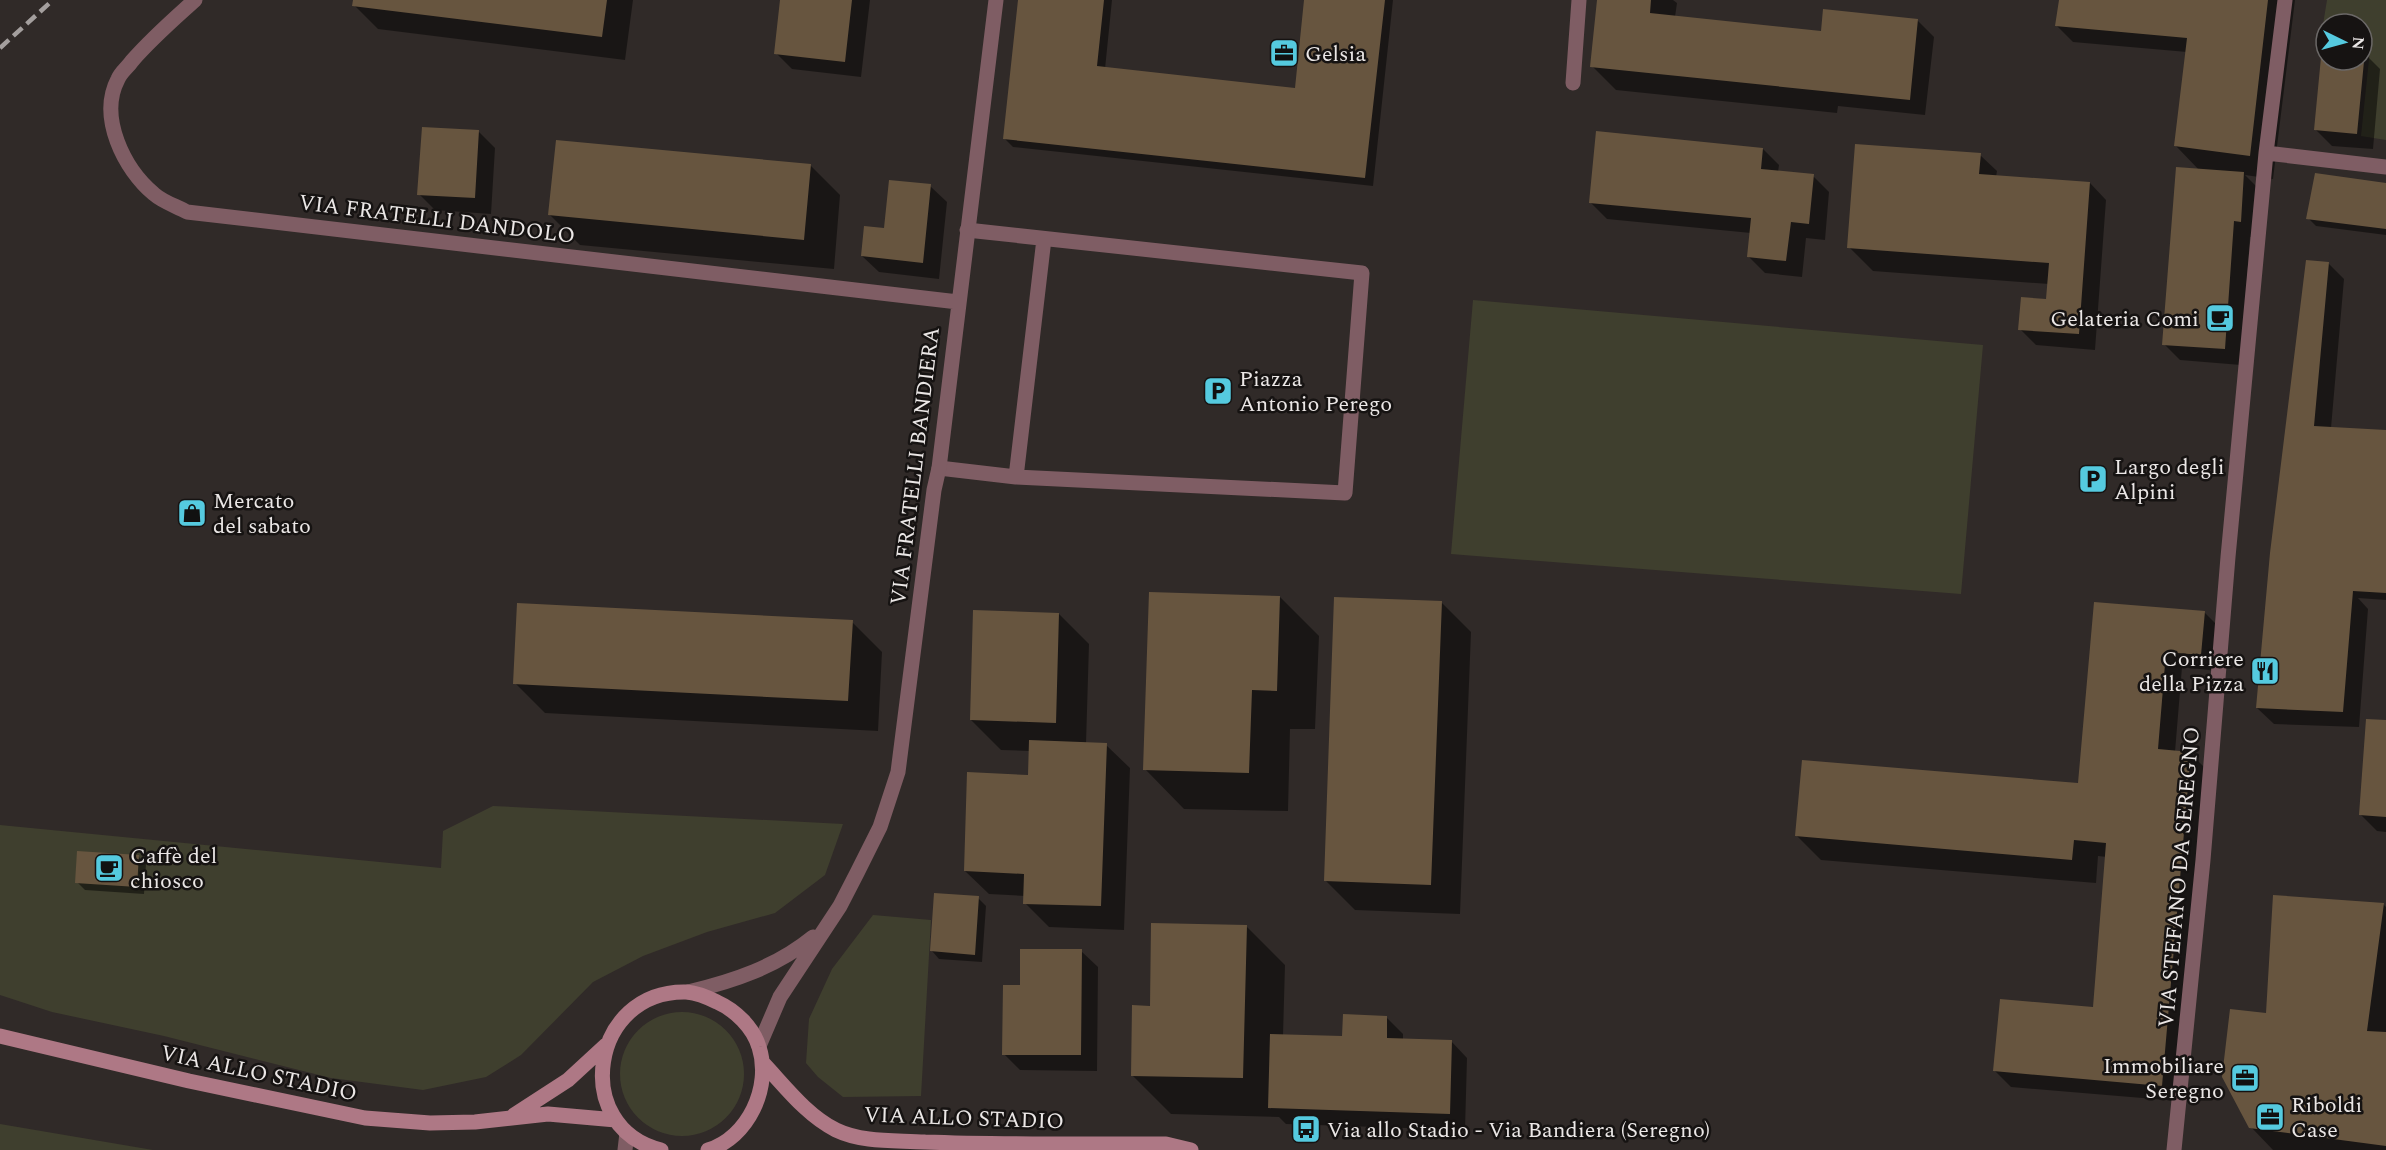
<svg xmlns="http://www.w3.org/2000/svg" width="2386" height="1150" font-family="Spectral,serif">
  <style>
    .green { fill: #3f3f2e }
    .shadow { fill: #0007 }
    .building { fill: #67553f }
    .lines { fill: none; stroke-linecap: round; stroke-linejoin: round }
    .service { stroke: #7f5d64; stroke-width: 15 }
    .minor { stroke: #7f5d64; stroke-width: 15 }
    .secondary { stroke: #ae7885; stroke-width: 15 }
    .rail { stroke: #a49f9e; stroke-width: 4.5; stroke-dasharray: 12 6; stroke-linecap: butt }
    .labels { text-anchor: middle; stroke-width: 5; stroke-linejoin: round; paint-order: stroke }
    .poi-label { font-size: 22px; fill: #ebe7e6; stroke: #161312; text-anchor: start }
    .street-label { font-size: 22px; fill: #ebe7e6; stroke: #161312 }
  </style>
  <rect width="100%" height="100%" fill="#302a28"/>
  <!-- green -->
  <path class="green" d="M2327,0H2386V140L2361,136L2370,50L2362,48V24H2326V44L2320,43Z
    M1473,300L1983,345L1961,594L1451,554Z
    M493,806L843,824L825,875L775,913L707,932L643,956L593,982L521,1055L486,1077L423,1090L331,1078L164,1036L52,1012L0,995V825L441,868L443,831Z
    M873,915L931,920L921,1096L843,1097L818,1077L806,1063L809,1019L832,969Z
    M620 1074a62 62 0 1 1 124 0a62 62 0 1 1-124 0Z
    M0,1124L153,1150H0Z"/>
  <!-- shadow -->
  <path class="shadow" d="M354,0H633L625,60L378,29L354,5Z
    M782,0H870L861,77L792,69L776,53Z
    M1019,0H1112L1105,69L1296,89L1306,0H1393L1373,186L1013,147L1005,139Z
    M1599,0H1673L1677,3L1675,17L1822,32L1917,20L1934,37L1925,115L1838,106L1837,113L1616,90L1592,66Z
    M2060,0H2295L2273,179L2245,175L2260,190L2257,237H2250L2241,365L2180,360L2164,344L2200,171L2176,146L2187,52L2073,42L2057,26Z
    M2326,49V60H2362V52L2364,53L2380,69L2373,149L2332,146L2316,130Z
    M479,132L495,148L491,214L435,210L419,194Z
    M1763,149L1779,165L1778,172L1813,176L1829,192L1825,240L1806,238L1802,277L1765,273L1749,257L1751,233L1607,219L1591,203Z
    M1980,155L1997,171L1996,177L2090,183L2106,200L2095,350L2036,345L2020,329L2048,301L2049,284L1873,271L1849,247Z
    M810,165L840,195L834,269L580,245L550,215Z
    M2386,184V235L2316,226L2308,218Z
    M930,186L947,202L939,279L879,272L862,256Z
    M2328,263L2344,279L2331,428L2386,431V600L2358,598L2368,609L2359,727L2274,724L2257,708Z
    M1280,597L1319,636L1315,729H1290L1288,811L1184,809L1145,769Z
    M1441,602L1471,632L1460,914L1355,910L1325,880Z
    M2096,604L2205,613L2221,629L2217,671L2182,667L2175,752L2190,753L2207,770L2178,1101L2011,1087L1995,1071L2094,1009L2107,857L2098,856L2096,883L1821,860L1797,836L2080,787Z
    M1059,614L1089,644L1086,744L1106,745L1130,768L1124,930L1049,927L1025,903V896L989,894L965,871L1029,776L1030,751L1001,750L971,720Z
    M852,622L882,652L878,731L545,713L515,683Z
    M2386,721V832L2377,831L2361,815Z
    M138,856L146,864L144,894L85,890L77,882Z
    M978,898L986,906L982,962L939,959L932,951Z
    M2383,904L2386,907V1150H2273L2251,1127L2267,1015Z
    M1246,926L1285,965L1283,1036L1343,1038L1386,1017L1403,1034V1040L1451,1041L1467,1058L1465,1130L1286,1124L1279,1117L1171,1114L1132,1075L1151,1007Z
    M1081,951L1098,967L1097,1071L1020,1070L1004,1054L1021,986Z"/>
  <!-- building -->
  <path class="building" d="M353,0H607L602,37L352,6Z
    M780,0H852L845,62L774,54Z
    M1018,0H1104L1097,66L1295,88L1304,0H1385L1365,178L1003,139Z
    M1597,0H1651L1650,13L1821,31L1823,9L1918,19L1910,100L1590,67Z
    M2059,0H2268L2250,156L2174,146L2187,38L2055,26Z
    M2322,47L2326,48V60H2362V51H2365L2357,134L2314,130Z
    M422,127L479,130L475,198L417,195Z
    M1596,131L1763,148L1761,169L1814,174L1809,224L1791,222L1786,261L1747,257L1751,218L1589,203Z
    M556,140L811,164L804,240L548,215Z
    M1855,144L1981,153L1979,174L2090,182L2079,334L2018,330L2021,297L2046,299L2049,263L1847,248Z
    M2176,167L2244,172L2241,222L2234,221L2225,349L2162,345Z
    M2315,173L2386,183V229L2306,219Z
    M889,180L931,184L923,263L861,256L864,226L884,228Z
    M2306,260L2329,262L2314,426L2386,430V593L2353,591L2343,712L2256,708L2270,553Z
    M1149,592L1280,596L1277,691L1252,690L1249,773L1143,770Z
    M1334,597L1442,601L1431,885L1324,881Z
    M2094,602L2205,611L2201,655L2166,652L2158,749L2191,752L2162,1086L1993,1071L2000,999L2093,1007L2106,843L2074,840L2072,860L1795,836L1802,760L2078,783Z
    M517,603L853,620L848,701L513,684Z
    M973,610L1059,613L1056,723L970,720Z
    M2366,719L2386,720V817L2359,815Z
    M1029,740L1107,743L1101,906L1023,904L1024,874L964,871L967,772L1028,775Z
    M77,851L139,855L137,887L75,883Z
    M934,893L979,896L975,955L930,951Z
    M2273,895L2384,903L2367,1031L2386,1032V1146L2249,1128L2222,1077L2230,1009L2266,1013Z
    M1151,923L1247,925L1243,1078L1131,1076L1132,1005L1150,1006Z
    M1020,949H1082L1081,1055H1002L1003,985H1020Z
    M1343,1014L1387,1016V1038L1452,1040L1450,1114L1268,1108L1270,1034L1342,1036Z"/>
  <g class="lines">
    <!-- service -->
    <path class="service" d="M1573,83L1579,0
      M939,468L1016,477L1345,493L1362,273L967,230
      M1016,477L1044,239"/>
    <!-- minor -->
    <path class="minor" d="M195,0C173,20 152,38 132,61C128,67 121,72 118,79C98,117 124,169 154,194C163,202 176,206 187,212L958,302
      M2266,153L2386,167
      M688,992C734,981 776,967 813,937
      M759,1046L780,997L840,906L857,873L880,827L898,772L934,490L939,468L996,0
      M625,1150L627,1133
      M2174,1150L2203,860L2228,557L2266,153L2285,0"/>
    <!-- secondary -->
    <path class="secondary" d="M0,1036L189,1081L365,1118L430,1123L475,1122L548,1114L616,1120
      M762,1062C784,1085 806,1115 836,1130C863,1143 896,1140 925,1142C1005,1145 1086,1144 1166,1144L1191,1150
      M514,1115L568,1080L606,1045
      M661,1150C570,1128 590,989 687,992C698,993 707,997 717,1002C735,1010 753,1027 759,1047C772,1087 748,1138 708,1150"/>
    <!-- rail -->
    <path class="rail" d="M0,48L53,0"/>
  </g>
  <!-- icons -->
  <defs>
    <g id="office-square" transform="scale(1.5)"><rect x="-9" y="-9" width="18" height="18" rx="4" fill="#55cadf" stroke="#161312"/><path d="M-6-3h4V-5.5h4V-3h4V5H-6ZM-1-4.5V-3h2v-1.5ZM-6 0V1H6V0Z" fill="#111"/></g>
    <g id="cafe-square" transform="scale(1.5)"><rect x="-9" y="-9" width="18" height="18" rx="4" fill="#55cadf" stroke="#161312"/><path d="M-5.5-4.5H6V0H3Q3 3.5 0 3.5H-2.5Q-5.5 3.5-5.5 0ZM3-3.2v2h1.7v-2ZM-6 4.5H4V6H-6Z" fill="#111"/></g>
    <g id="parking-square" transform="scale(1.5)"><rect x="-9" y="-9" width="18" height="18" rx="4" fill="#55cadf" stroke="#161312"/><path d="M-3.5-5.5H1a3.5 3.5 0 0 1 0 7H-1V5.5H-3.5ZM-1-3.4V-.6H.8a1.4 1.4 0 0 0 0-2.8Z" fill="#111"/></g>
    <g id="shop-square" transform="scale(1.5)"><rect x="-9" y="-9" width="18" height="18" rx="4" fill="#55cadf" stroke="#161312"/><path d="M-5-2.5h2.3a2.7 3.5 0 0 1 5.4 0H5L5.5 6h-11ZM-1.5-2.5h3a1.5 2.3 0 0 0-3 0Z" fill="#111"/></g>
    <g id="restaurant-square" transform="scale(1.5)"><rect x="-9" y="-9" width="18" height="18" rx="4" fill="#55cadf" stroke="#161312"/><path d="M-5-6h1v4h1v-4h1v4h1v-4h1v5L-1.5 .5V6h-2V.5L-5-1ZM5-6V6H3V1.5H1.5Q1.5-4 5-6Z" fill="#111"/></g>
    <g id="bus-square" transform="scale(1.5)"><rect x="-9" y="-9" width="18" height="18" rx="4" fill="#55cadf" stroke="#161312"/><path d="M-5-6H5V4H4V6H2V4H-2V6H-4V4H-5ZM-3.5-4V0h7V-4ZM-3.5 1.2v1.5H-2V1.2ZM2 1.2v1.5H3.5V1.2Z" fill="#111"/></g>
  </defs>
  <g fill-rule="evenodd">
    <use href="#office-square" x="1284" y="53"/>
    <use href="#cafe-square" x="2220" y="318"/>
    <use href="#parking-square" x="1218" y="391"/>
    <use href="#parking-square" x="2093" y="479"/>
    <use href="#shop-square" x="192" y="513"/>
    <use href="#restaurant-square" x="2265" y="671"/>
    <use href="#cafe-square" x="109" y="868"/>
    <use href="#office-square" x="2245" y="1078"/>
    <use href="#office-square" x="2270" y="1117"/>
    <use href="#bus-square" x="1306" y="1129"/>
  </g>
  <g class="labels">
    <!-- poi labels -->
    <g class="poi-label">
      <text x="1305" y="61">Gelsia</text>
      <text x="2199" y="326" text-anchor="end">Gelateria Comi</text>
      <text x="1239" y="386">Piazza<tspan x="1239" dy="25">Antonio Perego</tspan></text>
      <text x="2114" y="474">Largo degli<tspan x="2114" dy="25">Alpini</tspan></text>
      <text x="213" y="508">Mercato<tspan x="213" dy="25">del sabato</tspan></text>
      <text x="2244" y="666" text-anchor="end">Corriere<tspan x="2244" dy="25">della Pizza</tspan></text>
      <text x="130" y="863">Caffè del<tspan x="130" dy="25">chiosco</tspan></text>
      <text x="2224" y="1073" text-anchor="end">Immobiliare<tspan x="2224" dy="25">Seregno</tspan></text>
      <text x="2291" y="1112">Riboldi<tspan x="2291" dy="25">Case</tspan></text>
      <text x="1327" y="1137">Via allo Stadio - Via Bandiera (Seregno)</text>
    </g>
    <!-- street labels -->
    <g class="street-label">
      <text transform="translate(437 218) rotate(7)" y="8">VIA FRATELLI DANDOLO</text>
      <text transform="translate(914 466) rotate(-83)" y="8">VIA FRATELLI BANDIERA</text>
      <text transform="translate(2178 877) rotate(-85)" y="8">VIA STEFANO DA SEREGNO</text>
      <text transform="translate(259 1072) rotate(12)" y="8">VIA ALLO STADIO</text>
      <text transform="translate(964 1117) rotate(2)" y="8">VIA ALLO STADIO</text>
    </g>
  </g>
  <!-- north arrow -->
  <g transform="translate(2344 42) rotate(95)"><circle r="28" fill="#161312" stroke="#6b6867" stroke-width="1.5"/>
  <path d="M0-4.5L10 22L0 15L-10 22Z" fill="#55cadf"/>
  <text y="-9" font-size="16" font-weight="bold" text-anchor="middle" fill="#ebe7e6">N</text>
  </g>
</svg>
